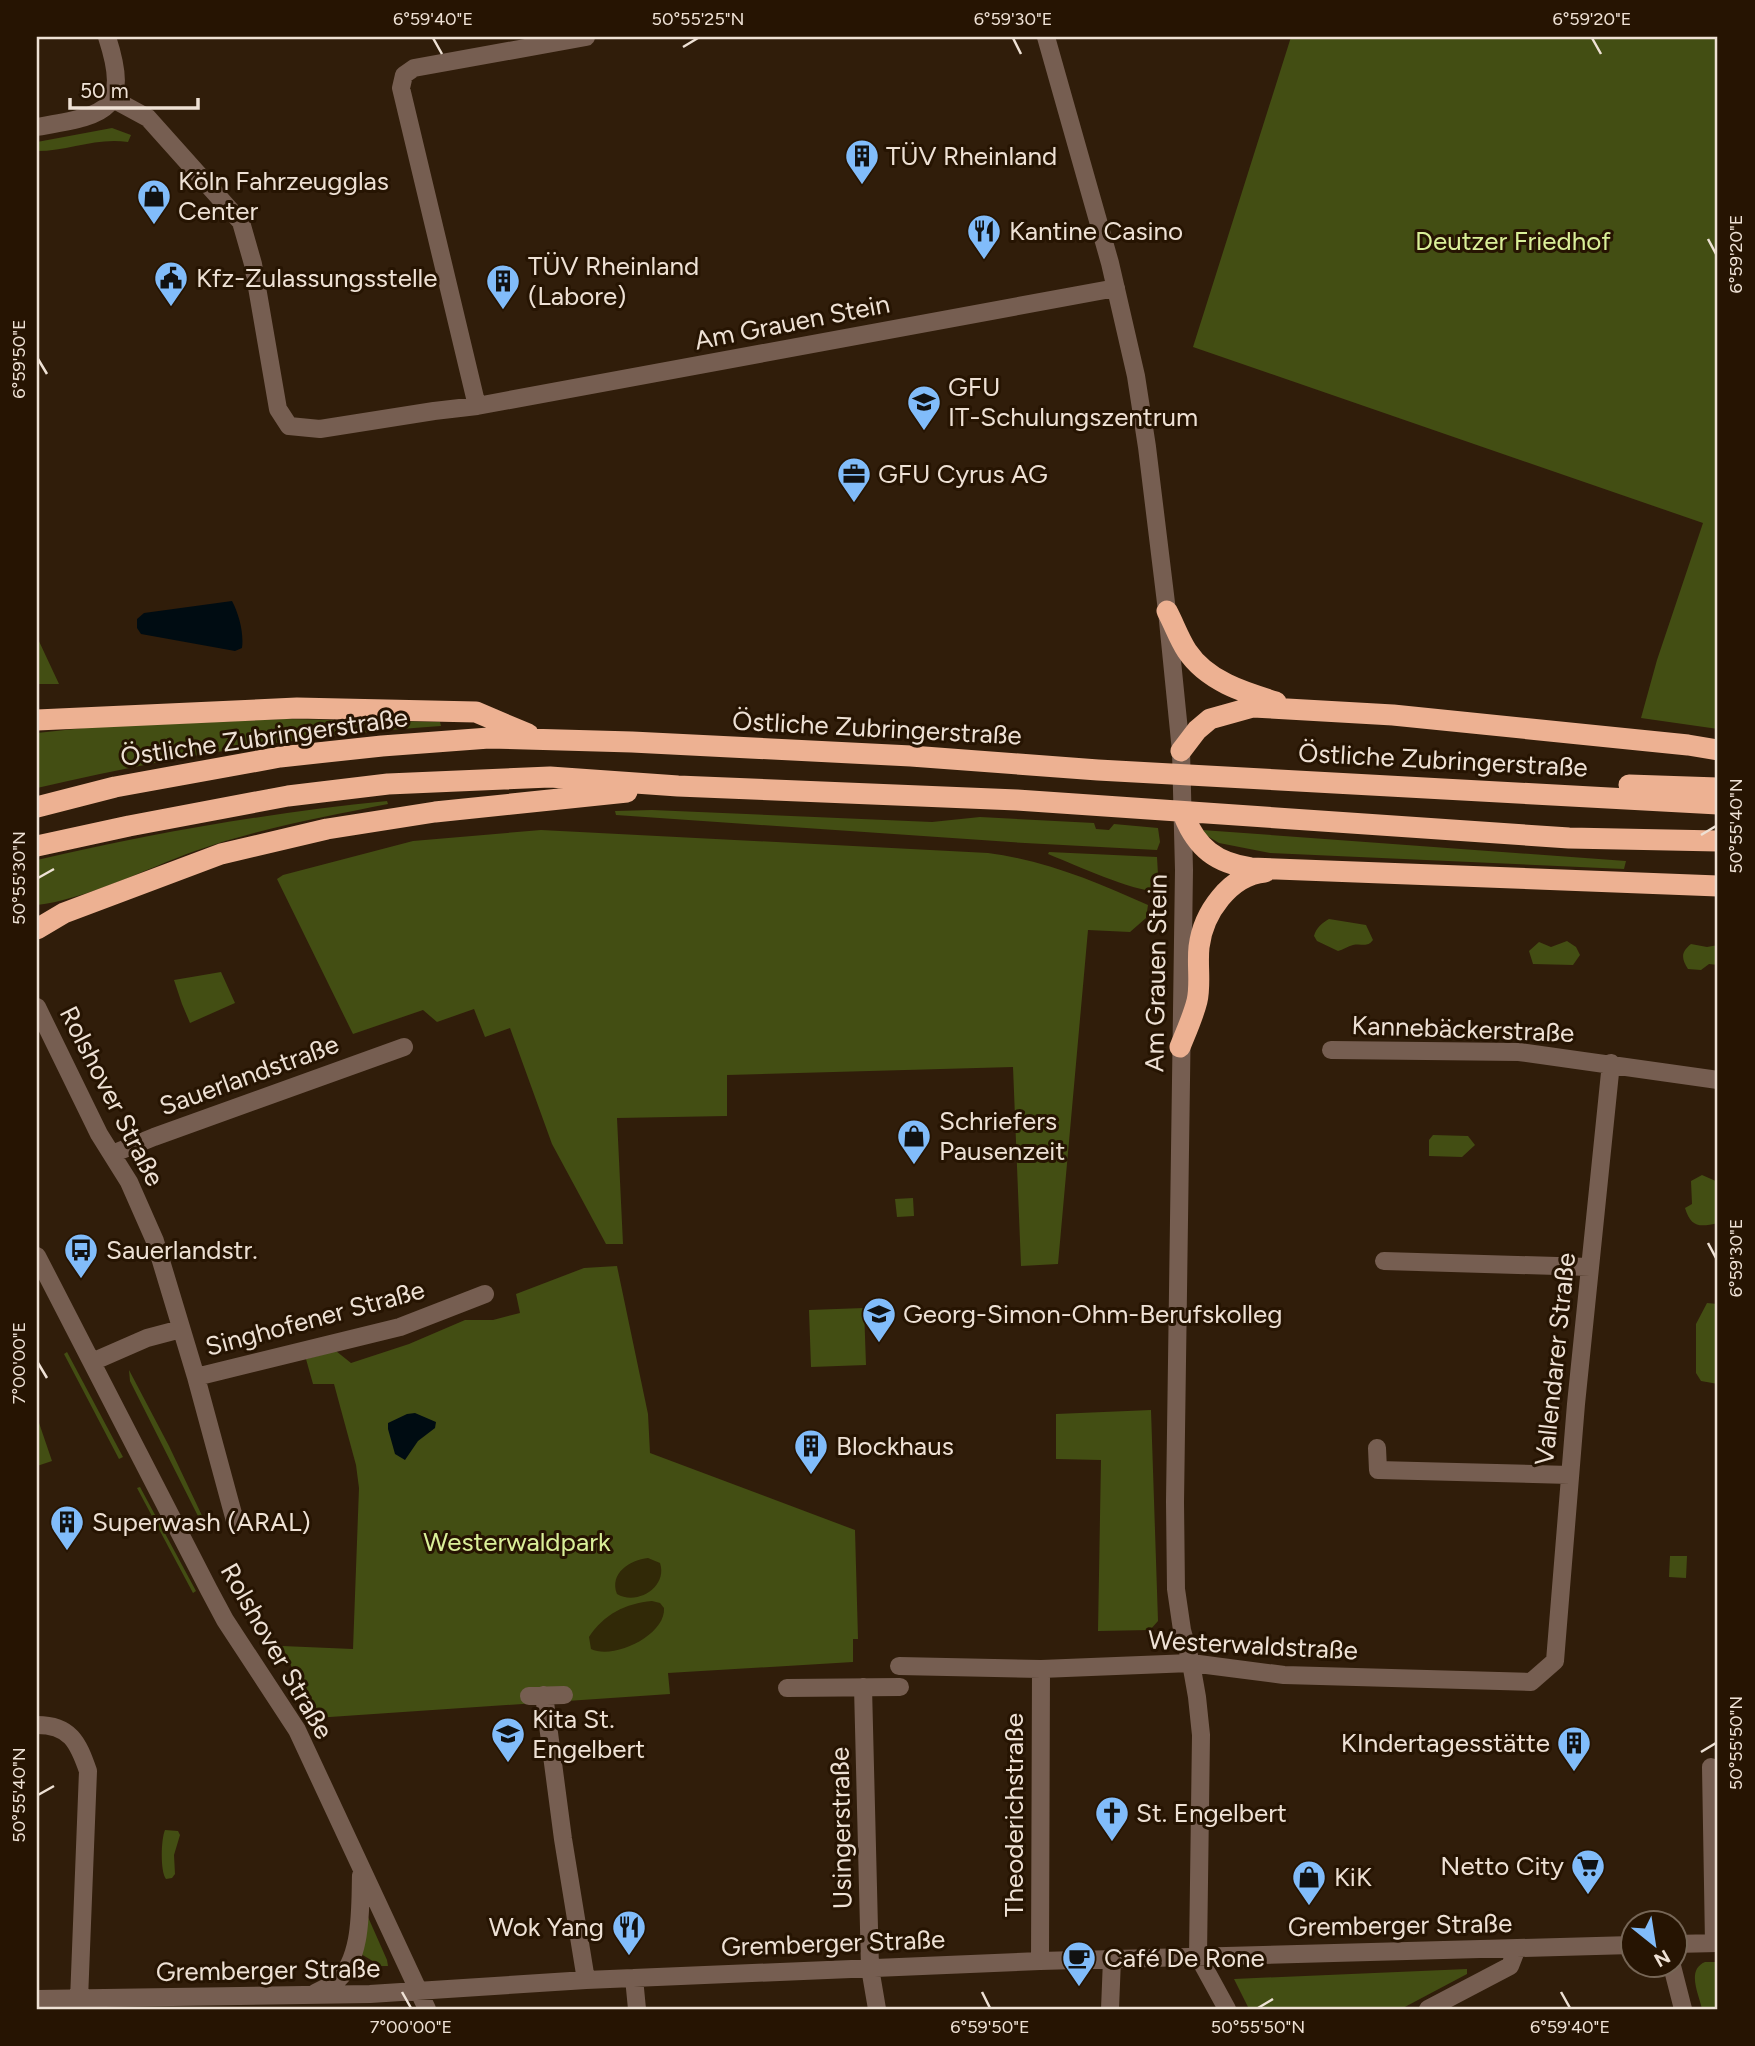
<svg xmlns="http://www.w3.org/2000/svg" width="1755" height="2046" font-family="Figtree,sans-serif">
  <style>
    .green { fill: #434e13 }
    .sand { fill: #312907 }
    .water { fill: #000c12 }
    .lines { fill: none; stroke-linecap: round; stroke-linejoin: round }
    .minor { stroke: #765e51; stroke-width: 18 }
    .highway { stroke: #edb192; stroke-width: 21 }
    .ticks { fill: none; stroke: #eee1d5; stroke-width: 2.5 }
    .labels { text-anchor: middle; stroke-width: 6; stroke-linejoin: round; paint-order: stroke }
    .poi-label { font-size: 26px; fill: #eee1d5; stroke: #261402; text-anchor: start }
    .park-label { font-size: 26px; fill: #daf099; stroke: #261402 }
    .street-label { font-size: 26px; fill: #eee1d5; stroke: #261402 }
    .neatline { fill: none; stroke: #eee1d5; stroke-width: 2.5 }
    .ticks-label { font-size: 18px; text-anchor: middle; fill: #eee1d5 }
  </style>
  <rect width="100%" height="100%" fill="#301d0a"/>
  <!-- green -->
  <path class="green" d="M1291,37H1718V729L1641,718L1657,660L1703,523L1193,347Z
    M112,128L131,135L128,142C97,137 68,151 37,151V142Z
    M37,637L59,684H37Z
    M284,719L440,722L441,726C301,736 173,756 37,788V733L93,727Z
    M387,801L388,804C323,817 257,829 195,851C148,868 84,900 37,905V860C153,833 268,813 387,801Z
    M652,810L932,822L980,817L1094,823L1096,829L1109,830L1114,824L1158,828L1160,842L1157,850L1025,843L616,815L615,811Z
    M541,830L988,853C1044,860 1097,882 1148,905L1146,918L1130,932L1088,930L1058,1264L1021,1266L1013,1067L727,1075V1116L617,1118L623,1244H606L552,1144L510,1028L485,1037L474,1009L437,1022L423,1010L353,1034L277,879L283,875L413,841Z
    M1202,830L1626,861L1624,869L1270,853L1219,843L1204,834Z
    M1049,852L1157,857L1159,892C1129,890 1078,866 1048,854Z
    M1329,919L1366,925L1373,940C1367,948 1362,943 1353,945C1348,946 1343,950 1338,951L1317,941L1314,936C1316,928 1322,923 1329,919Z
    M1567,941L1576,947L1580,955L1573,965L1533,964L1529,951L1539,942L1551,947Z
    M1691,944L1707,947L1718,945V965L1709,964L1701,970L1688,969C1681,958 1681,952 1691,944Z
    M221,972L235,1003L190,1023L182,1004L174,980Z
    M1433,1135L1468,1136L1475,1145L1462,1157L1429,1156V1140Z
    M1702,1175L1718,1182V1223C1700,1227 1691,1228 1685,1208L1692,1204L1691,1181Z
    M913,1198L914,1216L897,1217L895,1199Z
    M617,1266L648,1414L650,1453L855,1530L858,1639H853V1662L668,1673L670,1694L315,1718L282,1646L353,1649L359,1488L356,1465L334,1384H313L306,1359L336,1351L351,1363L409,1344L465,1320H493L520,1313L516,1294L584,1268Z
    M1707,1303L1718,1304V1384L1701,1381L1696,1373V1324Z
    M864,1308L866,1365L811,1367L809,1310Z
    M67,1352L123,1457L119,1459L64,1354Z
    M129,1370L169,1446L206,1524L203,1526L130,1381Z
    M1151,1410L1158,1621L1150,1630L1098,1631L1101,1460L1056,1459V1414Z
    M37,1417L52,1461L37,1466Z
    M140,1487L196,1591L193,1593L137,1488Z
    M1670,1556H1687L1686,1578L1669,1577Z
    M165,1830L178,1831L180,1835L174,1855L175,1874L172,1878L166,1879C160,1871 161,1839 165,1830Z
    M368,1917L387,1960L388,1966H381L361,1954Z
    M1705,1962H1718V2009H1702C1699,1994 1686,1970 1705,1962Z
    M1467,1969V1974L1401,2009H1249L1234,1979Z"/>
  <!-- sand -->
  <path class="sand" d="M648,1558L660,1563C668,1587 637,1606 617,1594C609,1573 630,1560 648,1558Z
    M652,1601L660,1603L664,1608C666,1635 614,1660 591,1649L589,1637C603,1615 626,1603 652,1601Z"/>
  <!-- water -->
  <path class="water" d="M232,601C239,614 244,633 242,648L235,651L141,634L137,628V619L144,613Z
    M415,1413L436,1422L435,1428L418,1441L405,1460L395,1454L388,1429V1423L407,1414Z"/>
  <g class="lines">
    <!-- minor -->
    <path class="minor" d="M1046,37L1110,263L1136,376L1147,447L1167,611L1181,751L1184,870L1175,1502L1176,1589L1182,1630L1191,1663L1197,1697L1201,1735L1198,1956L1227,2009
      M113,99L148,118L241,222L253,264L278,409L289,426L320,429L434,411L477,406L1116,288
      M37,127C103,115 132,114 107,37
      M477,406L401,88L404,75L414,68L586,37
      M37,1007L99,1134L129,1182L155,1241L196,1377L235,1521
      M1331,1050L1519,1052L1718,1080
      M112,1154L154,1137L404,1047
      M37,1256L209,1590L225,1620L297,1730L427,2009
      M1384,1261L1590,1267
      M92,1362L147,1338L181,1329
      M196,1377L400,1327L485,1294
      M1377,1448L1378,1470L1570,1475
      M899,1666L1041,1669L1191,1663L1284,1675L1531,1682L1555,1661L1576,1404L1611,1063
      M863,1687L870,1968L877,2009
      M787,1688L900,1687
      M544,1695L563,1839L586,1980
      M529,1696L564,1695
      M37,1725C70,1725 78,1742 88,1771L79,2000
      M1711,1767L1714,1943
      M1674,1944L1718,1943
      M1040,1961L1041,1669
      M1672,1966L1683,2009
      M634,1978L637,2009
      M315,1993C322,1990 329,1986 335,1982C363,1961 360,1906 361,1875
      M37,1999L370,1994L586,1980L1040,1961L1632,1945
      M1110,2009L1112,1959
      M1428,2009L1510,1966L1517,1948"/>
    <!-- highway -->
    <path class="highway" d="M1167,611C1174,624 1179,639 1187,651C1207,681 1243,692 1276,702
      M37,720L297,708L476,712L528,734
      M1181,751L1197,730L1210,719L1253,707L1393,715L1688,745L1718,750
      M1629,785L1718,788
      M37,807L115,787L280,757L382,746L489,738L632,742L911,756L1098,770L1718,804
      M1184,816C1197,848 1216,863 1251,868L1718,886
      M37,846L129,826L288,796L388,784L550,777L678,786L1017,800L1569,838L1718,841
      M37,929L64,913L221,854L327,829L435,812L627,792
      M1180,1047C1186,1032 1193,1017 1197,1001C1201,984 1197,965 1199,947C1203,913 1230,875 1265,872"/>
  </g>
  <!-- ticks -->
  <path class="ticks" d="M433,38L442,54M1013,38L1021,54M1592,38L1601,54M683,47L698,38M1708,239L1716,254M38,359L47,374M1701,835L1716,826M38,878L54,869M1708,1243L1716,1258M38,1363L47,1378M1701,1752L1716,1743M38,1795L54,1786M402,1992L411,2008M982,1992L990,2008M1561,1992L1570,2008M1258,2008L1273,1999"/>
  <!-- icons -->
  <defs>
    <g id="building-pin" transform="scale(1.75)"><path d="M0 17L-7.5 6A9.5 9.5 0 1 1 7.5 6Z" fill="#81bcfa" stroke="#261402"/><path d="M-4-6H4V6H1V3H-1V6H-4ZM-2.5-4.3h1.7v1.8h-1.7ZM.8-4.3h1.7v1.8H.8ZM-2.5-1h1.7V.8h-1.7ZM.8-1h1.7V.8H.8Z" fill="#111"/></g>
    <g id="shop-pin" transform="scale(1.75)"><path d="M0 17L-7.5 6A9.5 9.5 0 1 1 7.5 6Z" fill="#81bcfa" stroke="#261402"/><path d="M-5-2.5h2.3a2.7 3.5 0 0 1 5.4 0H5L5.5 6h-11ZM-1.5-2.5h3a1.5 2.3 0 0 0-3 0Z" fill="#111"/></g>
    <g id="restaurant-pin" transform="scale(1.75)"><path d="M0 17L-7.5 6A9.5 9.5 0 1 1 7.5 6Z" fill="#81bcfa" stroke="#261402"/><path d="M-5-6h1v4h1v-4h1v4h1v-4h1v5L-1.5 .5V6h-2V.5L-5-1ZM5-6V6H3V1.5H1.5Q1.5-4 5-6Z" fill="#111"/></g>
    <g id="civic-pin" transform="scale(1.75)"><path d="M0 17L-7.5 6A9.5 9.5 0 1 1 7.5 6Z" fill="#81bcfa" stroke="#261402"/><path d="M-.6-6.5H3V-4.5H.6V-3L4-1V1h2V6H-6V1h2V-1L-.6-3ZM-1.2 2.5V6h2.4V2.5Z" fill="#111"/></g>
    <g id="school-pin" transform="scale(1.75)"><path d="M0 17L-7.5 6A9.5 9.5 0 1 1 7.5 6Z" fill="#81bcfa" stroke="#261402"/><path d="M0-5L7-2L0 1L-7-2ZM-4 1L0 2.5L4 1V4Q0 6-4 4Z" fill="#111"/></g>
    <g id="office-pin" transform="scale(1.75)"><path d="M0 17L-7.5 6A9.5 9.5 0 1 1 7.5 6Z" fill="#81bcfa" stroke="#261402"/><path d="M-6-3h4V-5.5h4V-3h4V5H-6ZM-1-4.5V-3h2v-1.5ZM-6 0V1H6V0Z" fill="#111"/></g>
    <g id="bus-pin" transform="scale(1.75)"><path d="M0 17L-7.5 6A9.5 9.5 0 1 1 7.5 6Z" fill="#81bcfa" stroke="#261402"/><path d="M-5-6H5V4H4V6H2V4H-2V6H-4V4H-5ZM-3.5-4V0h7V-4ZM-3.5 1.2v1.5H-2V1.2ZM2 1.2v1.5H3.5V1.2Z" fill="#111"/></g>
    <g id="church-pin" transform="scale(1.75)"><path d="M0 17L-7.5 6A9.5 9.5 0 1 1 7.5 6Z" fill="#81bcfa" stroke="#261402"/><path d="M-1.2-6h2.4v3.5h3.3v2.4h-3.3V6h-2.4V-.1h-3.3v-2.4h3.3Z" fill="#111"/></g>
    <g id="supermarket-pin" transform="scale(1.75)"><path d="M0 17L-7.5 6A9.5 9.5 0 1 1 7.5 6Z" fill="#81bcfa" stroke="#261402"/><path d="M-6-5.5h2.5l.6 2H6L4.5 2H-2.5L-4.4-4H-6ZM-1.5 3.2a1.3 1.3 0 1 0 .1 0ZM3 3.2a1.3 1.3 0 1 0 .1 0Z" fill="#111"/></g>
    <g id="cafe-pin" transform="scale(1.75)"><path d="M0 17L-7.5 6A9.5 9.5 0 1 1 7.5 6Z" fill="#81bcfa" stroke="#261402"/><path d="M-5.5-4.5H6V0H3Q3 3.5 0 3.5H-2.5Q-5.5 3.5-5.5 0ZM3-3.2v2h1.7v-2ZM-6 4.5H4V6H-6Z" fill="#111"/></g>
  </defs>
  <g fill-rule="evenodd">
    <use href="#building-pin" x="862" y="156"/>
    <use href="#shop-pin" x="154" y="196"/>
    <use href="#restaurant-pin" x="984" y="231"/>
    <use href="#civic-pin" x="171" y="278"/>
    <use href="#building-pin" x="503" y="281"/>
    <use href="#school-pin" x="924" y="402"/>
    <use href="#office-pin" x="854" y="474"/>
    <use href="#shop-pin" x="914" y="1136"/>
    <use href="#bus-pin" x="81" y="1250"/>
    <use href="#school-pin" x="879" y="1314"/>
    <use href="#building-pin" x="811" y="1446"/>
    <use href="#building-pin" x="67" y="1522"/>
    <use href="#school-pin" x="508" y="1734"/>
    <use href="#building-pin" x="1574" y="1743"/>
    <use href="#church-pin" x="1112" y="1813"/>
    <use href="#supermarket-pin" x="1588" y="1866"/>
    <use href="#shop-pin" x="1309" y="1877"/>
    <use href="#restaurant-pin" x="629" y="1927"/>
    <use href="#cafe-pin" x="1079" y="1958"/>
  </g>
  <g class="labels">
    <!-- poi labels -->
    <g class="poi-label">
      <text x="886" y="165">TÜV Rheinland</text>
      <text x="178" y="190">Köln Fahrzeugglas<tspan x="178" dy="30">Center</tspan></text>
      <text x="1009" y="240">Kantine Casino</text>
      <text x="528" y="275">TÜV Rheinland<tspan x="528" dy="30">(Labore)</tspan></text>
      <text x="196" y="287">Kfz-Zulassungsstelle</text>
      <text x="948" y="396">GFU<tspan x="948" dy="30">IT-Schulungszentrum</tspan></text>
      <text x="878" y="483">GFU Cyrus AG</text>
      <text x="939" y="1130">Schriefers<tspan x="939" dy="30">Pausenzeit</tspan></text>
      <text x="106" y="1259">Sauerlandstr.</text>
      <text x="903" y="1323">Georg-Simon-Ohm-Berufskolleg</text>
      <text x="836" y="1455">Blockhaus</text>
      <text x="92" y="1531">Superwash (ARAL)</text>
      <text x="532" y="1728">Kita St.<tspan x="532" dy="30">Engelbert</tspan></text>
      <text x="1550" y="1752" text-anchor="end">KIndertagesstätte</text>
      <text x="1136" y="1822">St. Engelbert</text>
      <text x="1564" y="1875" text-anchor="end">Netto City</text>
      <text x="1334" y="1886">KiK</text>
      <text x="604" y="1936" text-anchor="end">Wok Yang</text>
      <text x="1104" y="1967">Café De Rone</text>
    </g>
    <!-- park labels -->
    <g class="park-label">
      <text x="1513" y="250">Deutzer Friedhof</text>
      <text x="517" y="1551">Westerwaldpark</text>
    </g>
    <!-- street labels -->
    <g class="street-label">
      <text transform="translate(792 322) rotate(-11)" y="9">Am Grauen Stein</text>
      <text transform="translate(877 728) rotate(3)" y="9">Östliche Zubringerstraße</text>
      <text transform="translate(264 737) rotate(-8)" y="9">Östliche Zubringerstraße</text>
      <text transform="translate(1443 760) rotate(3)" y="9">Östliche Zubringerstraße</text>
      <text transform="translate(1156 973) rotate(-89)" y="9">Am Grauen Stein</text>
      <text transform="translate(1463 1029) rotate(2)" y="9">Kannebäckerstraße</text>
      <text transform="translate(249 1075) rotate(-20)" y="9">Sauerlandstraße</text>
      <text transform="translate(112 1096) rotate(63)" y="9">Rolshover Straße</text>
      <text transform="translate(315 1318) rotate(-15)" y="9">Singhofener Straße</text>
      <text transform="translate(1555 1359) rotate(-84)" y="9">Vallendarer Straße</text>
      <text transform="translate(1253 1645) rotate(3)" y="9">Westerwaldstraße</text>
      <text transform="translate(277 1651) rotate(60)" y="9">Rolshover Straße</text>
      <text transform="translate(1014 1815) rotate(-90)" y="9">Theoderichstraße</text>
      <text transform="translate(841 1828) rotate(-91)" y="9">Usingerstraße</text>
      <text transform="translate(1400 1925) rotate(-1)" y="9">Gremberger Straße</text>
      <text transform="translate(833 1943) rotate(-2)" y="9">Gremberger Straße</text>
      <text transform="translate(268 1970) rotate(-1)" y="9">Gremberger Straße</text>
    </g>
  </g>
  <!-- border -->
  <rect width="1755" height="2046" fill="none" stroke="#261402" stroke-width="77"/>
  <!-- north arrow -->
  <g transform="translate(1654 1944) rotate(150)"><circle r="33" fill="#261402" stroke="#766656" stroke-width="2"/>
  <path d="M0-5L12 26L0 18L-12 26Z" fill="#81bcfa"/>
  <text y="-10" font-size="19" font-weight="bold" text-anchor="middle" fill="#eee1d5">N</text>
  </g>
  <!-- scale -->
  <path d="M70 98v10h128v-10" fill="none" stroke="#eee1d5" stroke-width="3.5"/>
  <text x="80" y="98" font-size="21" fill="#eee1d5" stroke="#261402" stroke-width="5" paint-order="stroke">50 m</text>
  <rect x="38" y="38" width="1678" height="1970" class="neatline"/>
  <g class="ticks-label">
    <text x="433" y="25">6°59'40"E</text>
    <text x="698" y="25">50°55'25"N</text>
    <text x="1013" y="25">6°59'30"E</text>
    <text x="1592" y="25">6°59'20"E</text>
    <text transform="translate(1736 254) rotate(-90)" y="6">6°59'20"E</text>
    <text transform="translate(19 359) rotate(-90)" y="6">6°59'50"E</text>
    <text transform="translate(1736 826) rotate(-90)" y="6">50°55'40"N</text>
    <text transform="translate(19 878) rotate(-90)" y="6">50°55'30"N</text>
    <text transform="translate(1736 1258) rotate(-90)" y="6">6°59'30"E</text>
    <text transform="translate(19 1363) rotate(-90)" y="6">7°00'00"E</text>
    <text transform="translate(1736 1743) rotate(-90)" y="6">50°55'50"N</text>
    <text transform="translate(19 1795) rotate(-90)" y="6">50°55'40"N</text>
    <text x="411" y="2033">7°00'00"E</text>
    <text x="990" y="2033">6°59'50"E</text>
    <text x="1258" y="2033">50°55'50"N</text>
    <text x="1570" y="2033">6°59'40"E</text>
  </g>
</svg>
